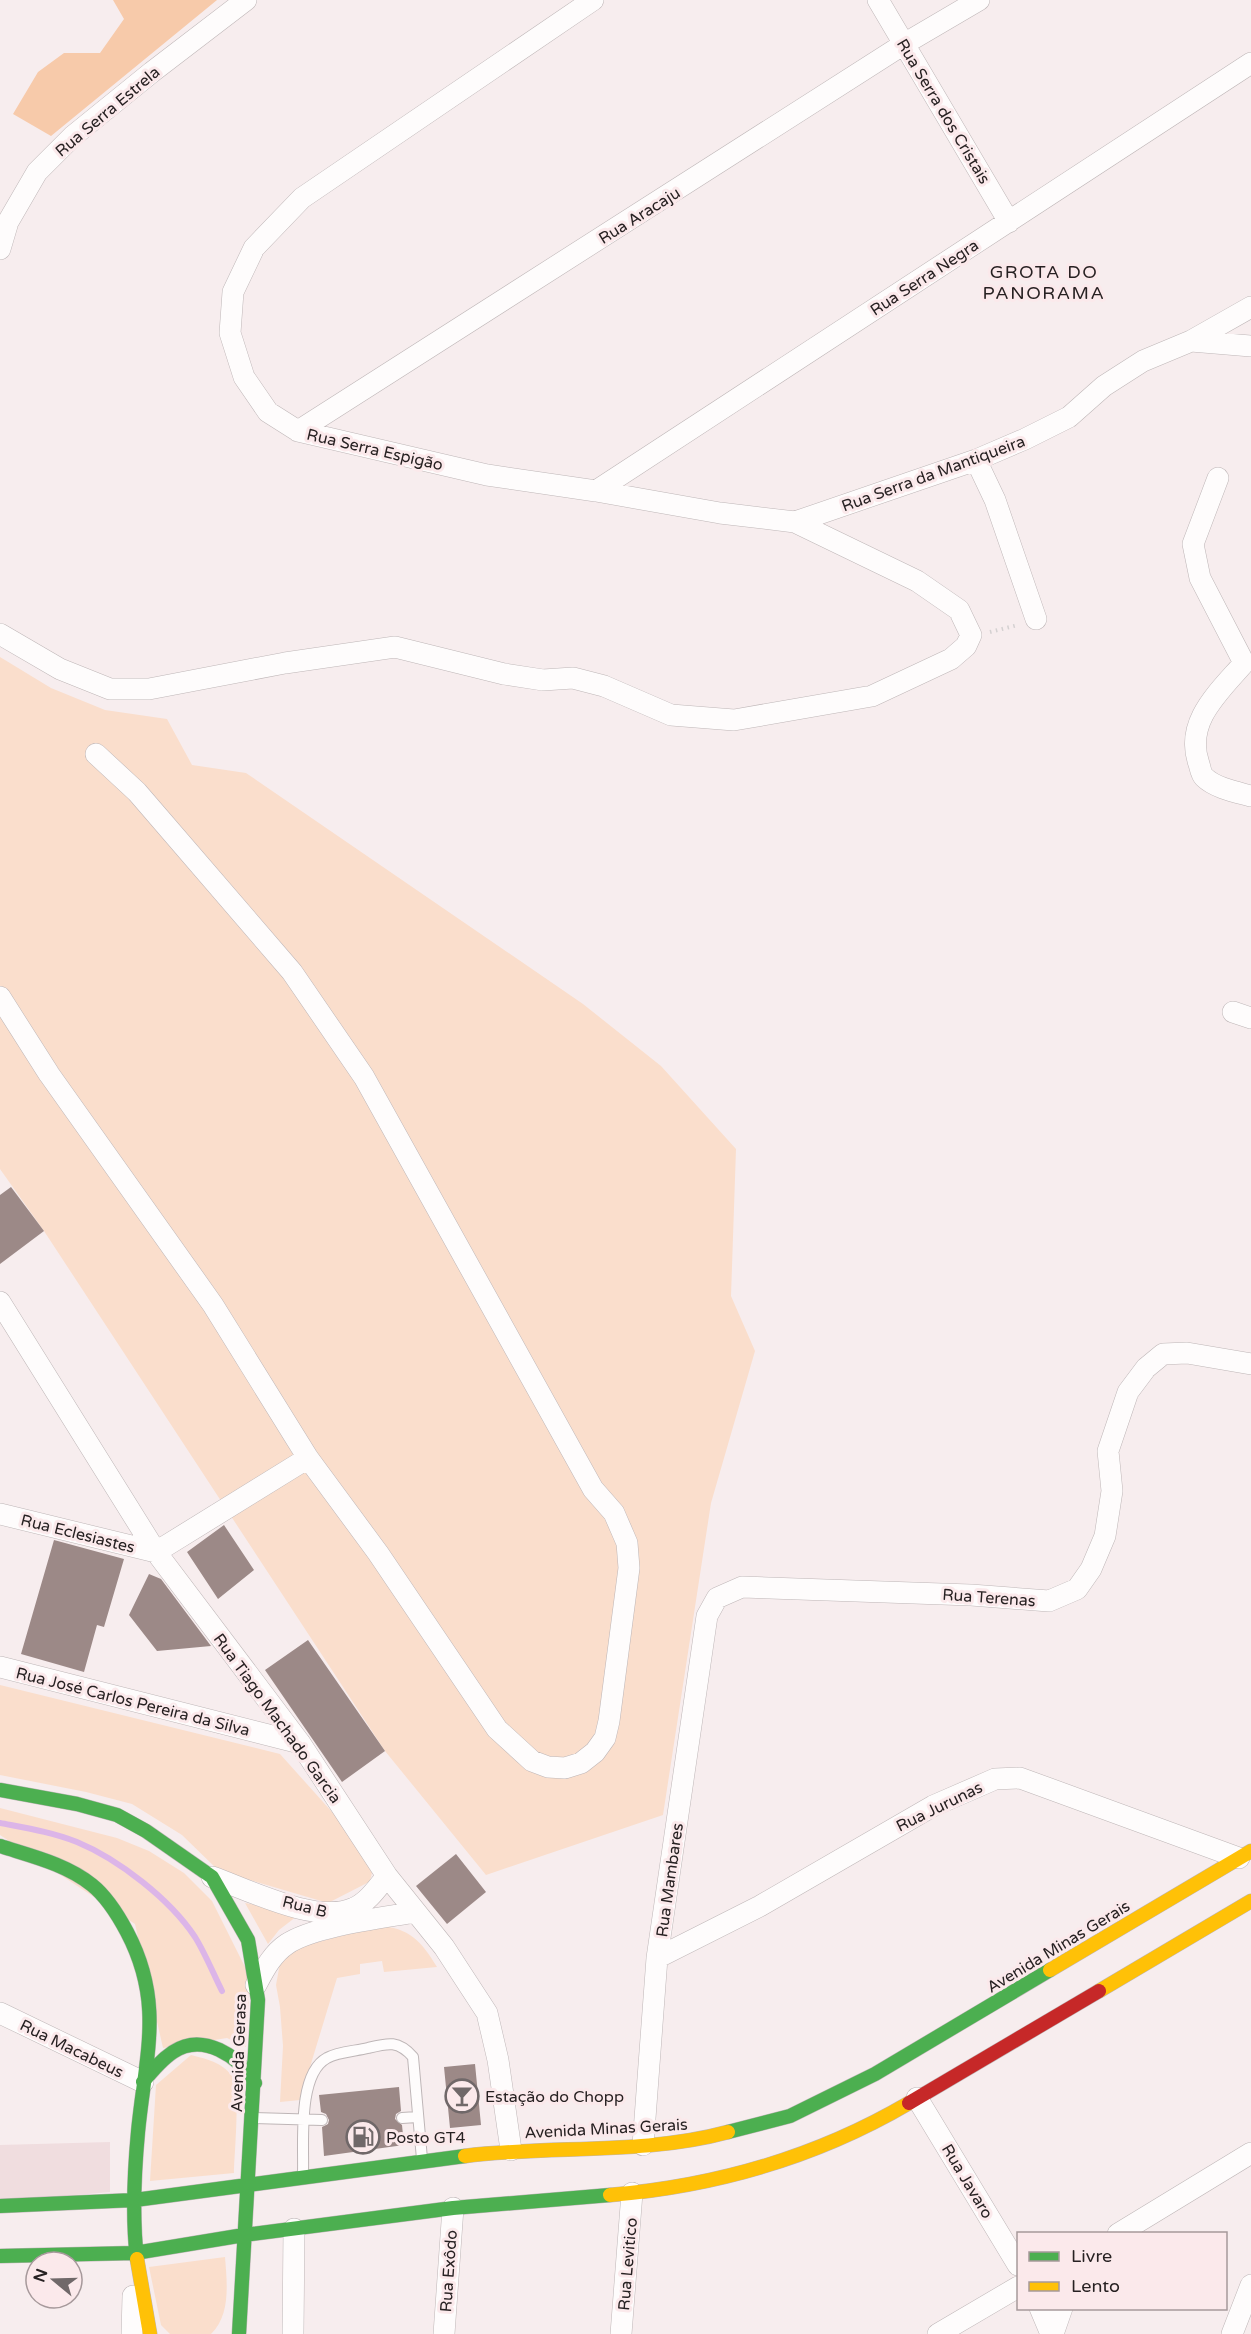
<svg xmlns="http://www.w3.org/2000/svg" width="1251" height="2334" font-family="'Varela Round',sans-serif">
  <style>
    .built { fill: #f0dddf }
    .green { fill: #fadecc }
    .forest { fill: #f7caaa }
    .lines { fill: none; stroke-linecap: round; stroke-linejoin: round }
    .stream { stroke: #dcb5e8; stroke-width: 6 }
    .building { fill: #9c8987 }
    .lane-casing { stroke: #beb6b7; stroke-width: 12 }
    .street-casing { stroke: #beb6b7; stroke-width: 22 }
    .fast-casing { stroke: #beb6b7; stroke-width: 15 }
    .slow-casing { stroke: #beb6b7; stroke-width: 15 }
    .jam-casing { stroke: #beb6b7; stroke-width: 15 }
    .path { stroke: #d4d1d1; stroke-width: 4; stroke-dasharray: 1.5 4.5; stroke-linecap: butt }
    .lane { stroke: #fefcfc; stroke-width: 10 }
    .street { stroke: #fefcfc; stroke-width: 21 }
    .fast { stroke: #4caf50; stroke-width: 14 }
    .slow { stroke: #ffc107; stroke-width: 14 }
    .jam { stroke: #c62828; stroke-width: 14 }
    .labels { text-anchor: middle; stroke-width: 6; stroke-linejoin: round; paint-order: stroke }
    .street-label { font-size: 16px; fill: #272122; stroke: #fbe9eb }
    .poi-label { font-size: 16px; fill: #272122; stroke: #fbe9eb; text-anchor: start }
    .neighbourhood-label { font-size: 18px; letter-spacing: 1.5px; fill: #272122; stroke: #fbe9eb }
  </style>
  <rect width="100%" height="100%" fill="#f7edee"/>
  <!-- built -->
  <path class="built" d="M110,2142V2192L0,2202V2145Z"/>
  <!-- green -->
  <path class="green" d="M0,657L51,688L105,710L167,719L192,765L246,773L583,1004L661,1066L736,1149L731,1296L755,1351L711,1503L663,1815L486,1875L385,1751L44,1231L0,1169Z
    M0,1685L280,1754L367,1851C371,1863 375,1870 369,1882L328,1903L219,1871L182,1835L132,1804L86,1792L0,1775Z
    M0,1808L117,1838L149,1851L184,1873L212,1901L250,1977L246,2047L227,2038L163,2048L135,1924L0,1835Z
    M245,1903L301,1913L279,1930L268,1944Z
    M378,1926C409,1927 422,1942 437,1967L384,1972L382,1961L360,1964V1974L337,1978L300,2100L280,2102L283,2046L280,2007L276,1985L280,1963L296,1948Z
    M191,2055C206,2059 222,2062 232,2076C241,2087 234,2156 234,2173L150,2181L156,2085Z
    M225,2257C227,2282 231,2315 211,2334H170L161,2325L149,2267Z"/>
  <!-- forest -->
  <path class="forest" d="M113,0H217L51,136L13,114L38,72L64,53H100L124,19Z"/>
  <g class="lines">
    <!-- stream -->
    <path class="stream" d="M0,1823C26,1828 52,1832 77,1842C118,1859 170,1899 195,1937C205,1953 213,1973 222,1991"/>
  </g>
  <!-- building -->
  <path class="building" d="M11,1187L44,1231L0,1264V1195Z
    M224,1525L254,1570L218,1599L187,1552Z
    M54,1540L124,1559L104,1627L97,1625L84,1672L21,1654Z
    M149,1574L161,1579L211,1646L157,1651L129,1615Z
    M308,1640L385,1751L342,1782L265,1670Z
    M456,1854L486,1892L447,1924L416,1886Z
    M475,2064L481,2125L450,2128L444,2067Z
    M399,2087L401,2111L396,2114L395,2119L402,2125L404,2145L324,2156L322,2127L328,2124L329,2120L326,2114L321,2112L319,2095Z"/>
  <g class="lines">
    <!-- lane casing -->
    <g class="lane-casing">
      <path id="lane" d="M253,2118L322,2120
        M402,2118L417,2117
        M303,2173C304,2144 297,2074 327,2058C337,2052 356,2051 368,2048C388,2043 398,2040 413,2057L422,2159"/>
    </g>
    <!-- street casing -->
    <g class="street-casing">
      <path id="street" d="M878,0L1009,222
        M0,249L8,222L37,172L73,136L152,72L246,0
        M1191,341L1251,346
        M298,431L904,44L979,0
        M976,460L995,500L1036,619
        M1218,478L1193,544L1200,578L1244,663C1219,692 1184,722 1199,764C1200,767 1201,774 1204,777C1215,788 1236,792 1251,796
        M596,491L1251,63
        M795,522L976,460L1025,439L1069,417L1104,386L1143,361L1191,341L1251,307
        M0,634L60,669L110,689H149L285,663L395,647L504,674L543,680L573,678L604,686L671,715L734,720L872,696L951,659L966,646L971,635L959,610L917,581L795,522L720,513L596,491L487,475L298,431L268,412L244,377L230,333L233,292L254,248L302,198L593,0
        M0,997L49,1074L213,1305L308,1458L378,1553L497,1729L532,1761L548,1767L565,1768L581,1763L595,1752L605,1738L609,1721L629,1568L627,1543L614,1513L593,1489L364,1077L292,972L137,792L96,754
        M1233,1012L1251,1018
        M0,1302L156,1552L300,1743L387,1876L444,1947L487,2013L498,2060L511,2150
        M0,1514L156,1552L308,1458
        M0,1667L300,1743
        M212,1877C249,1890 317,1925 354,1908C368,1902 378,1887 387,1876
        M657,1958L760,1906L933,1806L995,1779L1020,1778L1239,1858
        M256,1985C264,1970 272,1954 287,1944C314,1926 382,1918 415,1912
        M0,2013L143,2082
        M917,2098L1018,2265
        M643,2145L657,1958L707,1616L717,1598L742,1587L971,1595L1049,1601L1077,1589L1091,1569L1105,1536L1112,1491L1108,1451L1128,1392L1146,1368L1163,1354L1187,1353L1251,1364
        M1118,2234L1251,2153
        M1040,2308L1051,2334
        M132,2334L133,2296
        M293,2334L294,2229
        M444,2334L453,2208
        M621,2334L632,2193
        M938,2334L1018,2287
        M1053,2334L1062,2308
        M1232,2334L1251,2285"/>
    </g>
    <!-- fast casing -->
    <g class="fast-casing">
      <path id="fast" d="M0,1790L77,1804L117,1815L146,1831L212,1877L248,1940L258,2000L239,2334
        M0,1846C31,1856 66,1864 92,1885C107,1897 118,1915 127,1932C165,2004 145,2057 138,2132C134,2175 132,2217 137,2259
        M143,2082C152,2071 161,2060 173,2052C203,2032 239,2056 255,2083
        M728,2132L790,2116L875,2074L1050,1970
        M0,2206L135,2200L465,2156
        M0,2256L135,2253L244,2235L453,2208L610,2195"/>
    </g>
    <!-- slow casing -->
    <g class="slow-casing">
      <path id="slow" d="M1050,1970L1251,1851
        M1099,1991L1251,1901
        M465,2156C552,2145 643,2155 728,2132
        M610,2195C716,2186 817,2157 909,2103
        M137,2259L150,2334"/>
    </g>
    <!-- jam casing -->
    <g class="jam-casing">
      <path id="jam" d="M909,2103L1099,1991"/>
    </g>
    <!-- path -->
    <path class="path" d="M990,632L1018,625"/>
    <!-- lane -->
    <use href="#lane" class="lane"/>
    <!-- street -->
    <use href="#street" class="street"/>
    <!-- fast -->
    <use href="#fast" class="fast"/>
    <!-- slow -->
    <use href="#slow" class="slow"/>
    <!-- jam -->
    <use href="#jam" class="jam"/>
  </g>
  <!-- icons -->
  <defs>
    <g id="bar-ring" transform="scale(1.725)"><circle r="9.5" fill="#fbe9eb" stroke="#706869" stroke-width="1.5"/><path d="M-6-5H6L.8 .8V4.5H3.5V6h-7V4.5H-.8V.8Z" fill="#706869"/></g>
    <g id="fuel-ring" transform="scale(1.725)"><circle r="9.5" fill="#fbe9eb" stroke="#706869" stroke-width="1.5"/><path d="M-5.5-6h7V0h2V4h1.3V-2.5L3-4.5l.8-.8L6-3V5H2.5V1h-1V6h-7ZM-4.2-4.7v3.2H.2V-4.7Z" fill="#706869"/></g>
  </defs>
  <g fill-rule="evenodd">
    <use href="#bar-ring" x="462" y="2096"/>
    <use href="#fuel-ring" x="363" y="2137"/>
  </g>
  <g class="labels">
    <!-- street labels -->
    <g class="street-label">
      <text transform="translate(107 111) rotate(-40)" y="6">Rua Serra Estrela</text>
      <text transform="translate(944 111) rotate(59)" y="6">Rua Serra dos Cristais</text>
      <text transform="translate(639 215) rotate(-32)" y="6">Rua Aracaju</text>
      <text transform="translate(924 277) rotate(-33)" y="6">Rua Serra Negra</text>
      <text transform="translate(375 449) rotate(13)" y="6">Rua Serra Espigão</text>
      <text transform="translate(933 473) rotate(-20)" y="6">Rua Serra da Mantiqueira</text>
      <text transform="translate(78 1533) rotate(14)" y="6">Rua Eclesiastes</text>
      <text transform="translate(989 1597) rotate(4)" y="6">Rua Terenas</text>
      <text transform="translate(133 1701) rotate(14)" y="6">Rua José Carlos Pereira da Silva</text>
      <text transform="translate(278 1718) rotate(54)" y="6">Rua Tiago Machado Garcia</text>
      <text transform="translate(939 1806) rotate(-26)" y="6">Rua Jurunas</text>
      <text transform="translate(669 1880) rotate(-82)" y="6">Rua Mambares</text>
      <text transform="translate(305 1906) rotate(14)" y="6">Rua B</text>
      <text transform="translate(1058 1946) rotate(-31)" y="6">Avenida Minas Gerais</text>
      <text transform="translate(72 2048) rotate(26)" y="6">Rua Macabeus</text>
      <text transform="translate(238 2053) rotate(-88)" y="6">Avenida Gerasa</text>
      <text transform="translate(606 2128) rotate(-3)" y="6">Avenida Minas Gerais</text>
      <text transform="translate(968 2181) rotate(59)" y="6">Rua Javaro</text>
      <text transform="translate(627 2264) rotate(-85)" y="6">Rua Levitico</text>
      <text transform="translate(448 2271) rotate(-86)" y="6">Rua Exôdo</text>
    </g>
    <!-- poi labels -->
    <g class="poi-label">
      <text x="485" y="2102">Estação do Chopp</text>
      <text x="386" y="2143">Posto GT4</text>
    </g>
    <!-- neighbourhood labels -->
    <g class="neighbourhood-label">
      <text x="1044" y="278">GROTA DO<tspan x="1044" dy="21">PANORAMA</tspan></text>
    </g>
  </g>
  <!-- legend -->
  <rect x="1017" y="2232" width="210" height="78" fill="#fbe9eb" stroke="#a6999b" stroke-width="1.5"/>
  <rect x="1029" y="2252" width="30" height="9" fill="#4caf50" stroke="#a6999b" stroke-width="1.5"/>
  <text x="1071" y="2262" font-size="18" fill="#272122">Livre</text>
  <rect x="1029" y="2282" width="30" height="9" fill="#ffc107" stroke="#a6999b" stroke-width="1.5"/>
  <text x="1071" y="2292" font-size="18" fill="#272122">Lento</text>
  <!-- north arrow -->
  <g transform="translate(54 2280) rotate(289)"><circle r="28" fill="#fbe9eb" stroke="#a6999b" stroke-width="1.5"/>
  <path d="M0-4.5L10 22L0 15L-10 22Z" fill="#706869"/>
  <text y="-9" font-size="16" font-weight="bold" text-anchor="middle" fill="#272122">N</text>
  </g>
</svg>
